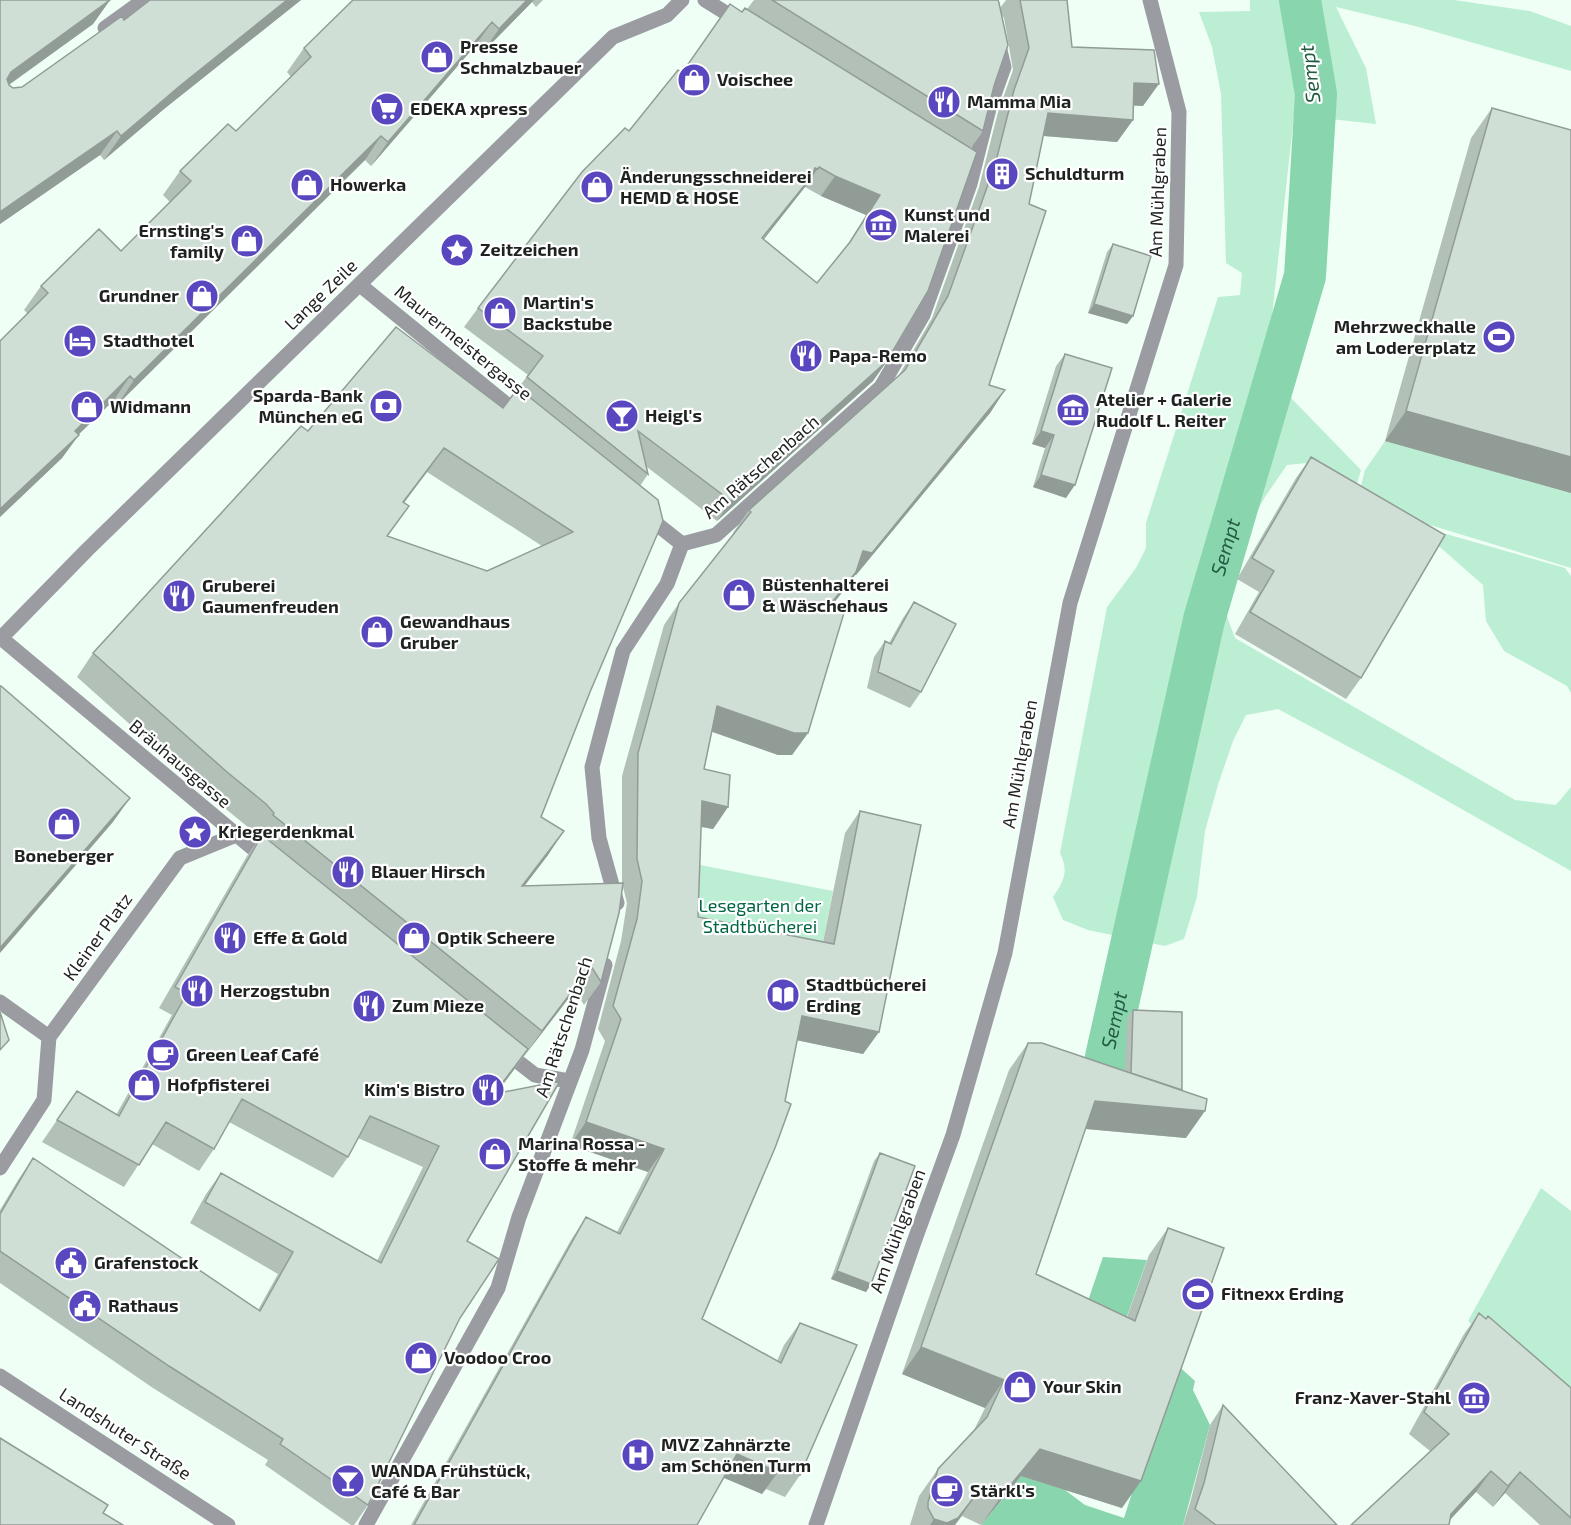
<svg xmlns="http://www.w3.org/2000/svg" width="1571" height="1525" font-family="'Exo 2',sans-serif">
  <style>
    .green { fill: #bceed3 }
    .water { fill: #89d5ae }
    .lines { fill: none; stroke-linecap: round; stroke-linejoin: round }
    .canal { stroke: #89d5ae; stroke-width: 42 }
    .pedestrian { stroke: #9b9ca2; stroke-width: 15 }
    .minor { stroke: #9b9ca2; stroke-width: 15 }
    .tertiary { stroke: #9b9ca2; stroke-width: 15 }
    .wall { fill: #b3c0b8; fill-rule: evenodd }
    .shaded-wall { fill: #929c96 }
    .building { fill: #d0dfd6; stroke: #929c96; stroke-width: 1.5; fill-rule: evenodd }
    .labels { text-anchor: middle; stroke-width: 4.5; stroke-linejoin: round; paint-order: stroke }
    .poi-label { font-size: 18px; font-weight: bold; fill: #1e2320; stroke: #fff; text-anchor: start }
    .street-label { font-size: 18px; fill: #1e2320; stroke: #fff }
    .park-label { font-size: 18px; fill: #006542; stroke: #fff }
    .water-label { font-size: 20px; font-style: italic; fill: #215b41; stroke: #fff }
  </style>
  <rect width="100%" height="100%" fill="#effff6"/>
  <!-- green -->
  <path class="green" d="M1250,0H1454L1530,11L1571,26V71L1415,26L1336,7L1366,68L1376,124L1294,115L1271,325L1259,365L1361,470L1355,491L1307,463L1287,465L1265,497L1241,540L1227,585L1225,611L1235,638L1515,800L1556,805L1571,787V871L1407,778L1278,709L1246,715L1233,741L1218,785L1205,831L1197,897L1184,939L1165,946L1088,930L1063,920L1053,897C1064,881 1069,871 1060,853L1107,607L1136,568L1146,548V523L1218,297L1240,295L1242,273L1226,263L1221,94L1212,47L1199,12L1250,11Z
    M1385,441L1571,492V568L1407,518L1359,493L1365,470Z
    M1432,530L1565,568L1571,576V693L1567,686L1504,651L1486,621L1483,585L1441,548L1418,532Z
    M695,864L833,891L818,966L690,941Z
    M1541,1188L1571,1211V1414L1468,1321Z"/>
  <!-- water -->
  <path class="water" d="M1103,1257L1147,1260L1099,1395L1081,1321Z
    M1174,1362L1195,1381L1193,1390L1210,1425L1183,1525H981L1022,1475L1079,1450L1065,1490L1085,1505L1124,1518Z"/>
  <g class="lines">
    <!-- canal -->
    <path class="canal" id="s1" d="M1109,1094L1106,1057L1204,620L1305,276L1316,94L1300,0"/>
    <!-- pedestrian -->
    <path class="pedestrian" d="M1,638L268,861
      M0,1002L49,1037
      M504,1051L535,1075L569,1081
      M0,1168L44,1100L49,1037L180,858L236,835"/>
    <!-- minor -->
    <path class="minor" d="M705,0L742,23
      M105,28L144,0
      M360,285L522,417
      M644,514L682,544
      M682,544L716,535L881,387L923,315L970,184L989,109L1004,67L998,42
      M0,639L87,550L613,37L667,15L682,0
      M617,903L599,838L592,767L623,651L667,584L682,544
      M366,1525L498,1288L519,1217L582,1050L605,965
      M816,1525L914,1242L953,1135L1005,953L1070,603L1176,265L1179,112L1150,0"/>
    <!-- tertiary -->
    <path class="tertiary" d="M0,1376L228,1525"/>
  </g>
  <!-- wall -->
  <path class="wall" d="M0,0H110L93,24L9,85L13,88L22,87L124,20L150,0H301L164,109L104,160L100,155L0,224Z
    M353,0H543L536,7L532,2L482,53L475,46L371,166L365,160L118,404L114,400L79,434L62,458L0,517V341L28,314L24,310L41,286L121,251L170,202L163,195L180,171L236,131L291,77L287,72L304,48Z
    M754,0H998L1000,8L1006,0H1067L1072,47L1143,106L1133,105V120L1117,142L1043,136L989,385L1005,390L990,413L856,575H855L831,607L808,733L792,755H778L712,732L704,769L728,807L713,829L701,827L698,917L823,942L845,833L860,811L879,1032L863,1054L797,1040L702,1319L777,1361L784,1345L800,1323V1475L785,1497L766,1489L762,1494L724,1478L697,1525H411L571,1240L586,1217L617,1232L648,1172L570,1145L605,1041L598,1029L621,941L627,903L623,887L601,982L584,1005L575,990L525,1055L496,1094L467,1241L460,1318L368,1505L354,1525H351L265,1465L268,1460L153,1388L0,1283V1210L18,1180L33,1158L258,1310L278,1274L190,1223L206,1194L221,1173L377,1261L423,1167L358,1138L348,1157L333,1178L229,1122L214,1149L199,1171L152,1144L124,1187L42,1142L77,1091L116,1115L172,1015L159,1008L247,856L258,840L256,839L258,837L249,828L210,796L77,677L93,653L308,431L503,408L528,375L464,327L478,308L629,131L682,73L742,12L747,9ZM1002,15L1004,18L1013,70L998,112L979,187L932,318L899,375L749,510L733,533L734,534L679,603L664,625L622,776V883L524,886L548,855L541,817L590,692L640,486L648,474L647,467L717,521L873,381L887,361L971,148L983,131L994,86ZM805,187L821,196L866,215L845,249L817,283L764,239ZM427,472L542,546L487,571L388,536L404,503Z
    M1492,108L1571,493L1385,441L1471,138Z
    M1113,244L1133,316L1127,324L1088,313L1107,252Z
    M1065,354L1066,498L1033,487L1045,448L1032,444L1056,366Z
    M1311,457L1361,678L1346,699L1235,634L1259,592L1237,579L1296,478Z
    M914,602L921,692L910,708L867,688L874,657L885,641L889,643L903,618Z
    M1133,1010L1182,1090L1186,1138L1085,1129L1036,1274L1127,1317L1149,1255L1168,1228L1122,1508L1021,1476L981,1525L962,1516L955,1525H910L919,1496L938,1469L974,1430L985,1408L902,1374L1009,1070L1028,1043L1125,1071L1127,1018Z
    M880,1153L871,1284L866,1292L831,1279L874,1161Z
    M1479,1313L1571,1388V1525H1540L1505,1493L1493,1507L1476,1492L1450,1520L1430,1451L1409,1434L1464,1334Z
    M1223,1405L1337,1525H1183L1190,1503L1210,1425Z"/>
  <!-- shaded-wall -->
  <path class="shaded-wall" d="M110,0L93,24L0,91L11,72Z
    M287,0H301L164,109L104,160L121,136L181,85Z
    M527,0H534L482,53L499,29Z
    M492,22L475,46L371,166L388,142Z
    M1134,83L1159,84L1143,106L1118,105Z
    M1048,113L1133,120L1117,142L1033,135Z
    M117,131L100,155L0,224V212Z
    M381,136L365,160L118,404L134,380Z
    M819,167L805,187L749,258L815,168Z
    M835,176L880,195L866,215L821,196Z
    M1094,304L1133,316L1127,324L1088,313Z
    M887,361L873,381L717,521L731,501Z
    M130,376L114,400L77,436L79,435L62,458L0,517V509L75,431Z
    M1005,390L990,413L856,575H855L841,594L813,628L863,551Z
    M1406,411L1571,457V493L1385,441Z
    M1041,431L1054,435L1045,448L1032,444Z
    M444,448L427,472L386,526L403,502Z
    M1041,475L1075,485L1066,498L1033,487Z
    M717,706L808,733L792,755H778L702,728Z
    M130,798L113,822L0,953V948Z
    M702,801L728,807L713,829L687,824Z
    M564,831L548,855L506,910L522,886Z
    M591,966L575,990L525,1055L542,1031Z
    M802,1016L879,1032L863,1054L786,1038Z
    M528,1049L513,1071L479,1115L494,1094Z
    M1095,1101L1205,1111L1186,1138L1076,1128Z
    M586,1122L664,1149L648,1172L570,1145Z
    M837,1271L871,1284L866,1292L831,1279Z
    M921,1347L1004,1380L985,1408L902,1374Z
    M1040,1449L1141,1481L1122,1508L1021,1476L981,1525L1000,1498Z
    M737,1454L778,1472L762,1494L722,1477Z
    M1491,1471L1476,1492L1445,1525L1451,1514Z
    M1520,1472L1505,1493L1493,1507L1508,1486Z
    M981,1488L955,1525H930L934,1519Z"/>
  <!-- building -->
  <path class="building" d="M0,0H110L11,72L7,79L9,85L13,88L22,87L122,16L124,20L150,0H287L181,85L121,136L117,131L0,212Z
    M353,0H527L499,29L492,22L388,142L381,136L134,380L130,376L75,431L79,435L0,509V341L48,293L41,286L99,229L121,251L191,181L180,171L228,124L236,131L311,57L304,48Z
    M772,0H998L999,3L1008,45L994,86L983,131Z
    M1020,0H1067L1072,47L1154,50L1159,84L1134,83L1133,120L1048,113L1029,204L1046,211L989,385L1005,390L872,553L863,551L856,572L829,606L844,613L808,733H794L717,706L704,769L730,775L728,807L702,801L698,917L834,944L860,811L921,825L879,1032L802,1016L785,1101L791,1104L775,1148L702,1319L781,1363L800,1323L857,1345L800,1475L780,1466L778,1472L737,1454L697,1525H414L586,1217L620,1234L664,1149L586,1122L621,1019L613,1006L637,919L642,881L637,859L638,753L679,603L751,512L749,510L905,370L948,296L995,165L1014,90L1029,48Z
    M730,4L742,12L745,8L977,152L928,291L887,361L731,501L638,431L648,474L527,377L543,356L478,308L582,172L625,128L629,131L678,70L682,73ZM819,167L835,176L880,195L850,242L817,283L762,238L812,176L815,168L818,169Z
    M1492,108L1571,130V457L1406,411Z
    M1113,244L1151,256L1133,316L1094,304Z
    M396,327L503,408L518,388L658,500L663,521L590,692L541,817L564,831L522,886L623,883L619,913L601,982L591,966L542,1031L273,815L274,813L266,804L227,772L93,653L301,426L308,431ZM444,448L573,532L487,571L387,536L409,506L403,502Z
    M1065,354L1112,368L1075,485L1041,475L1054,435L1041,431Z
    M1311,457L1445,535L1361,678L1250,612L1274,571L1252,558Z
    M914,602L956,624L921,692L878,672L885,641L891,644Z
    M0,686H1L130,798L0,948Z
    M262,835L528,1049L494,1094L560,1081L467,1241L499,1259L460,1318L368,1505L280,1444L283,1439L169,1366L0,1251V1214L33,1158L260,1311L293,1252L205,1202L221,1173L381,1263L439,1146L370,1116L348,1157L242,1099L214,1149L166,1122L139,1165L57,1120L77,1091L119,1116L187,993L175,987Z
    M1133,1010L1182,1012V1090L1131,1073Z
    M0,1012L9,1040L0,1050Z
    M1028,1043H1042L1207,1099L1205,1111L1095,1101L1036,1274L1135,1321L1168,1228L1224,1248L1141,1481L1040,1449L1000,1498L981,1488L958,1518L947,1523L934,1519L928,1508V1502L938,1469L987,1417L1004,1380L921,1347Z
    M880,1153L915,1166L871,1284L837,1271Z
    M1479,1313L1486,1319L1488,1316L1571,1388V1518L1520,1472L1508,1486L1491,1471L1451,1514L1449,1525H1351L1449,1434L1424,1412Z
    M1223,1405L1337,1525H1216L1195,1509L1204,1483Z
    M0,1438L108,1505L103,1513L123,1525H0Z"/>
  <!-- icons -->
  <defs>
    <g id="shop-disc" transform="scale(1.725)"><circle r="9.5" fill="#5847bf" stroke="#fff"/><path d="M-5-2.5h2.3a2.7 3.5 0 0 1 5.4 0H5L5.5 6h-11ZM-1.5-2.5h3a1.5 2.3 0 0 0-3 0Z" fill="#fff"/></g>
    <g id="restaurant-disc" transform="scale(1.725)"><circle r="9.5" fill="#5847bf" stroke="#fff"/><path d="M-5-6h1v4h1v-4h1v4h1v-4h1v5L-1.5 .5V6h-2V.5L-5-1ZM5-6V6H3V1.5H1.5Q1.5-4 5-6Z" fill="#fff"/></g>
    <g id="supermarket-disc" transform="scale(1.725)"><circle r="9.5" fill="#5847bf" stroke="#fff"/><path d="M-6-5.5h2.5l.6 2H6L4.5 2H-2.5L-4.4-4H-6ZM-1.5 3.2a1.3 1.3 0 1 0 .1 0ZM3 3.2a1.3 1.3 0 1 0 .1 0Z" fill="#fff"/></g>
    <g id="building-disc" transform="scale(1.725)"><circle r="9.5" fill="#5847bf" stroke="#fff"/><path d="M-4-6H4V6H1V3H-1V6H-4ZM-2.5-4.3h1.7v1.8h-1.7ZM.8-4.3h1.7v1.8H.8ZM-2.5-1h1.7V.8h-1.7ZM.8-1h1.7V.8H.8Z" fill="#fff"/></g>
    <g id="museum-disc" transform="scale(1.725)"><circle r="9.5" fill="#5847bf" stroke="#fff"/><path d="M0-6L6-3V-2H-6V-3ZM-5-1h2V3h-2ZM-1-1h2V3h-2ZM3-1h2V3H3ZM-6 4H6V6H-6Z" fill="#fff"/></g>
    <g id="sight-disc" transform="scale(1.725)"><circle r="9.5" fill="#5847bf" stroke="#fff"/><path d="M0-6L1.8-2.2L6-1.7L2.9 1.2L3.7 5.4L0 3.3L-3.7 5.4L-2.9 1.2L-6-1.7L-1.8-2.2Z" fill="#fff"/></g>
    <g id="stadium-disc" transform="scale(1.725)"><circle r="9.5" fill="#5847bf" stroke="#fff"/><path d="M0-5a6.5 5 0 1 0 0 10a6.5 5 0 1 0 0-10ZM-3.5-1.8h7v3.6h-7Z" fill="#fff"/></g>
    <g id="hotel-disc" transform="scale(1.725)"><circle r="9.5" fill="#5847bf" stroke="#fff"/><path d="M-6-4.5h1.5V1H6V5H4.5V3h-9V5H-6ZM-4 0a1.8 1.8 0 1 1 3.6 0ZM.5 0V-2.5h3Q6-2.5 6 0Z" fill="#fff"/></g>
    <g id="bank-disc" transform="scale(1.725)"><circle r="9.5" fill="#5847bf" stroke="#fff"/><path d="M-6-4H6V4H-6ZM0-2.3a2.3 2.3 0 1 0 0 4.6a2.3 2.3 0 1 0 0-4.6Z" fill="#fff"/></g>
    <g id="bar-disc" transform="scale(1.725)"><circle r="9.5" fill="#5847bf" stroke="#fff"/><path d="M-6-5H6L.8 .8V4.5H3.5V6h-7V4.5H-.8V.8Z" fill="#fff"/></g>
    <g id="library-disc" transform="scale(1.725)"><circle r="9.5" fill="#5847bf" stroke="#fff"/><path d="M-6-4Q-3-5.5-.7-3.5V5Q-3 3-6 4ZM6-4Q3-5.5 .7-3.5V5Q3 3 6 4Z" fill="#fff"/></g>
    <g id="cafe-disc" transform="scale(1.725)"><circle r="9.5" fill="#5847bf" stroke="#fff"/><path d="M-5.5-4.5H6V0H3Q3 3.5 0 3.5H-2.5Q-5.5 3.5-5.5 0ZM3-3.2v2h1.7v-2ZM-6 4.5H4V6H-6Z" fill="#fff"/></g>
    <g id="civic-disc" transform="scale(1.725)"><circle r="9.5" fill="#5847bf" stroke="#fff"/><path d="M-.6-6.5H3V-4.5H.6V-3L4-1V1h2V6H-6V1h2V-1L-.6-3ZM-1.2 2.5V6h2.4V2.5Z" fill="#fff"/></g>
    <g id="hospital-disc" transform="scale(1.725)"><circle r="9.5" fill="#5847bf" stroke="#fff"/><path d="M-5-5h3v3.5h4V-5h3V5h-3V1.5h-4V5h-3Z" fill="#fff"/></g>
  </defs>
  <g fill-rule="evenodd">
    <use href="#shop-disc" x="437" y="57"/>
    <use href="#shop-disc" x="694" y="80"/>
    <use href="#restaurant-disc" x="944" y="102"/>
    <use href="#supermarket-disc" x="387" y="109"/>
    <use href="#building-disc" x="1002" y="174"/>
    <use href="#shop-disc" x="307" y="185"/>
    <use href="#shop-disc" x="597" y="187"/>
    <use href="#museum-disc" x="881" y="225"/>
    <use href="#shop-disc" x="247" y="241"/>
    <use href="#sight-disc" x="457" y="250"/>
    <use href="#shop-disc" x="202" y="296"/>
    <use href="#shop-disc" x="500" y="313"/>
    <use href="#stadium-disc" x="1499" y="337"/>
    <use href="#hotel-disc" x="80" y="341"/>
    <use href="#restaurant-disc" x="806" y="356"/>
    <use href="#bank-disc" x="386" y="406"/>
    <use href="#shop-disc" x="87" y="407"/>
    <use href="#museum-disc" x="1073" y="410"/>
    <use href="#bar-disc" x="622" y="416"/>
    <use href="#shop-disc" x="739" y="595"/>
    <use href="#restaurant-disc" x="179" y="596"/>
    <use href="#shop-disc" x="377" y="632"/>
    <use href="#shop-disc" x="64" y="824"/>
    <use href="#sight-disc" x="195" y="832"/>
    <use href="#restaurant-disc" x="348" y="872"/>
    <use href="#restaurant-disc" x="230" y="938"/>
    <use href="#shop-disc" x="414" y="938"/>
    <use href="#restaurant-disc" x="197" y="991"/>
    <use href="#library-disc" x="783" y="995"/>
    <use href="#restaurant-disc" x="369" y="1006"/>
    <use href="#cafe-disc" x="163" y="1055"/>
    <use href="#shop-disc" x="144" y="1085"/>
    <use href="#restaurant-disc" x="488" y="1090"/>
    <use href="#shop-disc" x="495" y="1154"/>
    <use href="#civic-disc" x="71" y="1263"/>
    <use href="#stadium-disc" x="1198" y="1294"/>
    <use href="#civic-disc" x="85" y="1306"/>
    <use href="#shop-disc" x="421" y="1358"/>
    <use href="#shop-disc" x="1020" y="1387"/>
    <use href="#museum-disc" x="1474" y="1398"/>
    <use href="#hospital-disc" x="638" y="1455"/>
    <use href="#bar-disc" x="348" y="1481"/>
    <use href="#cafe-disc" x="947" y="1491"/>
  </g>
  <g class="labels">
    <!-- poi labels -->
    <g class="poi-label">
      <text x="460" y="53">Presse<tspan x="460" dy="21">Schmalzbauer</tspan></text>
      <text x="717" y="86">Voischee</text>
      <text x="967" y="108">Mamma Mia</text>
      <text x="410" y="115">EDEKA xpress</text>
      <text x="1025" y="180">Schuldturm</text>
      <text x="620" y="183">Änderungsschneiderei<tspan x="620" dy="21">HEMD &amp; HOSE</tspan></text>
      <text x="330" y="191">Howerka</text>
      <text x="904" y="221">Kunst und<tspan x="904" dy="21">Malerei</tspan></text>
      <text x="224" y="237" text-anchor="end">Ernsting's<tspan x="224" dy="21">family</tspan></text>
      <text x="480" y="256">Zeitzeichen</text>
      <text x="179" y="302" text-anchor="end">Grundner</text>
      <text x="523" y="309">Martin's<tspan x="523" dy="21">Backstube</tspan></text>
      <text x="1476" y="333" text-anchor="end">Mehrzweckhalle<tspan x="1476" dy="21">am Lodererplatz</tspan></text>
      <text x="103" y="347">Stadthotel</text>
      <text x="829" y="362">Papa-Remo</text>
      <text x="363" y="402" text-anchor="end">Sparda-Bank<tspan x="363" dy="21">München eG</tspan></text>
      <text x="1096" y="406">Atelier + Galerie<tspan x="1096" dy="21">Rudolf L. Reiter</tspan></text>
      <text x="110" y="413">Widmann</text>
      <text x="645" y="422">Heigl's</text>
      <text x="762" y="591">Büstenhalterei<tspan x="762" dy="21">&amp; Wäschehaus</tspan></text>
      <text x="202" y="592">Gruberei<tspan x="202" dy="21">Gaumenfreuden</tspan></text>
      <text x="400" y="628">Gewandhaus<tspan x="400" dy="21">Gruber</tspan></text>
      <text x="218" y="838">Kriegerdenkmal</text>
      <text x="64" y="862" text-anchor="middle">Boneberger</text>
      <text x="371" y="878">Blauer Hirsch</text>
      <text x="253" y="944">Effe &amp; Gold</text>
      <text x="437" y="944">Optik Scheere</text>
      <text x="806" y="991">Stadtbücherei<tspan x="806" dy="21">Erding</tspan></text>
      <text x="220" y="997">Herzogstubn</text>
      <text x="392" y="1012">Zum Mieze</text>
      <text x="186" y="1061">Green Leaf Café</text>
      <text x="167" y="1091">Hofpfisterei</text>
      <text x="465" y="1096" text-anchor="end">Kim's Bistro</text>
      <text x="518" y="1150">Marina Rossa -<tspan x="518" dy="21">Stoffe &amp; mehr</tspan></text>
      <text x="94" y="1269">Grafenstock</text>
      <text x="1221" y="1300">Fitnexx Erding</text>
      <text x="108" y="1312">Rathaus</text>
      <text x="444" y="1364">Voodoo Croo</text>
      <text x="1043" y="1393">Your Skin</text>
      <text x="1451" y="1404" text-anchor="end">Franz-Xaver-Stahl</text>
      <text x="661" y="1451">MVZ Zahnärzte<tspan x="661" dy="21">am Schönen Turm</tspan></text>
      <text x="371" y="1477">WANDA Frühstück,<tspan x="371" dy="21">Café &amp; Bar</tspan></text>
      <text x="970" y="1497">Stärkl's</text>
    </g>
    <!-- street labels -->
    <g class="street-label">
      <text transform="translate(1158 192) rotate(-88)" y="6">Am Mühlgraben</text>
      <text transform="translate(321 295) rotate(-44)" y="6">Lange Zeile</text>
      <text transform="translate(463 343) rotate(39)" y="6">Maurermeistergasse</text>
      <text transform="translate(761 467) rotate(-41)" y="6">Am Rätschenbach</text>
      <text transform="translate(180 764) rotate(40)" y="6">Bräuhausgasse</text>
      <text transform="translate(1020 764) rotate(-80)" y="6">Am Mühlgraben</text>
      <text transform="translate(98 937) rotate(-54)" y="6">Kleiner Platz</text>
      <text transform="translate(564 1027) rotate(-72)" y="6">Am Rätschenbach</text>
      <text transform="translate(898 1231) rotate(-70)" y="6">Am Mühlgraben</text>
      <text transform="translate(125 1434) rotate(33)" y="6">Landshuter Straße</text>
    </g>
    <!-- park labels -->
    <g class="park-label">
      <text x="760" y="912">Lesegarten der<tspan x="760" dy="21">Stadtbücherei</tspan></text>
    </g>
    <!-- water labels -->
    <g class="water-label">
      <text transform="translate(1310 74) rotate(-97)" y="7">Sempt</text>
      <text dy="7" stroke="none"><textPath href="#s1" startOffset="561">Sempt</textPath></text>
      <text dy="7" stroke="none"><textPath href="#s1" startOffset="75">Sempt</textPath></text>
    </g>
  </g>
</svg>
